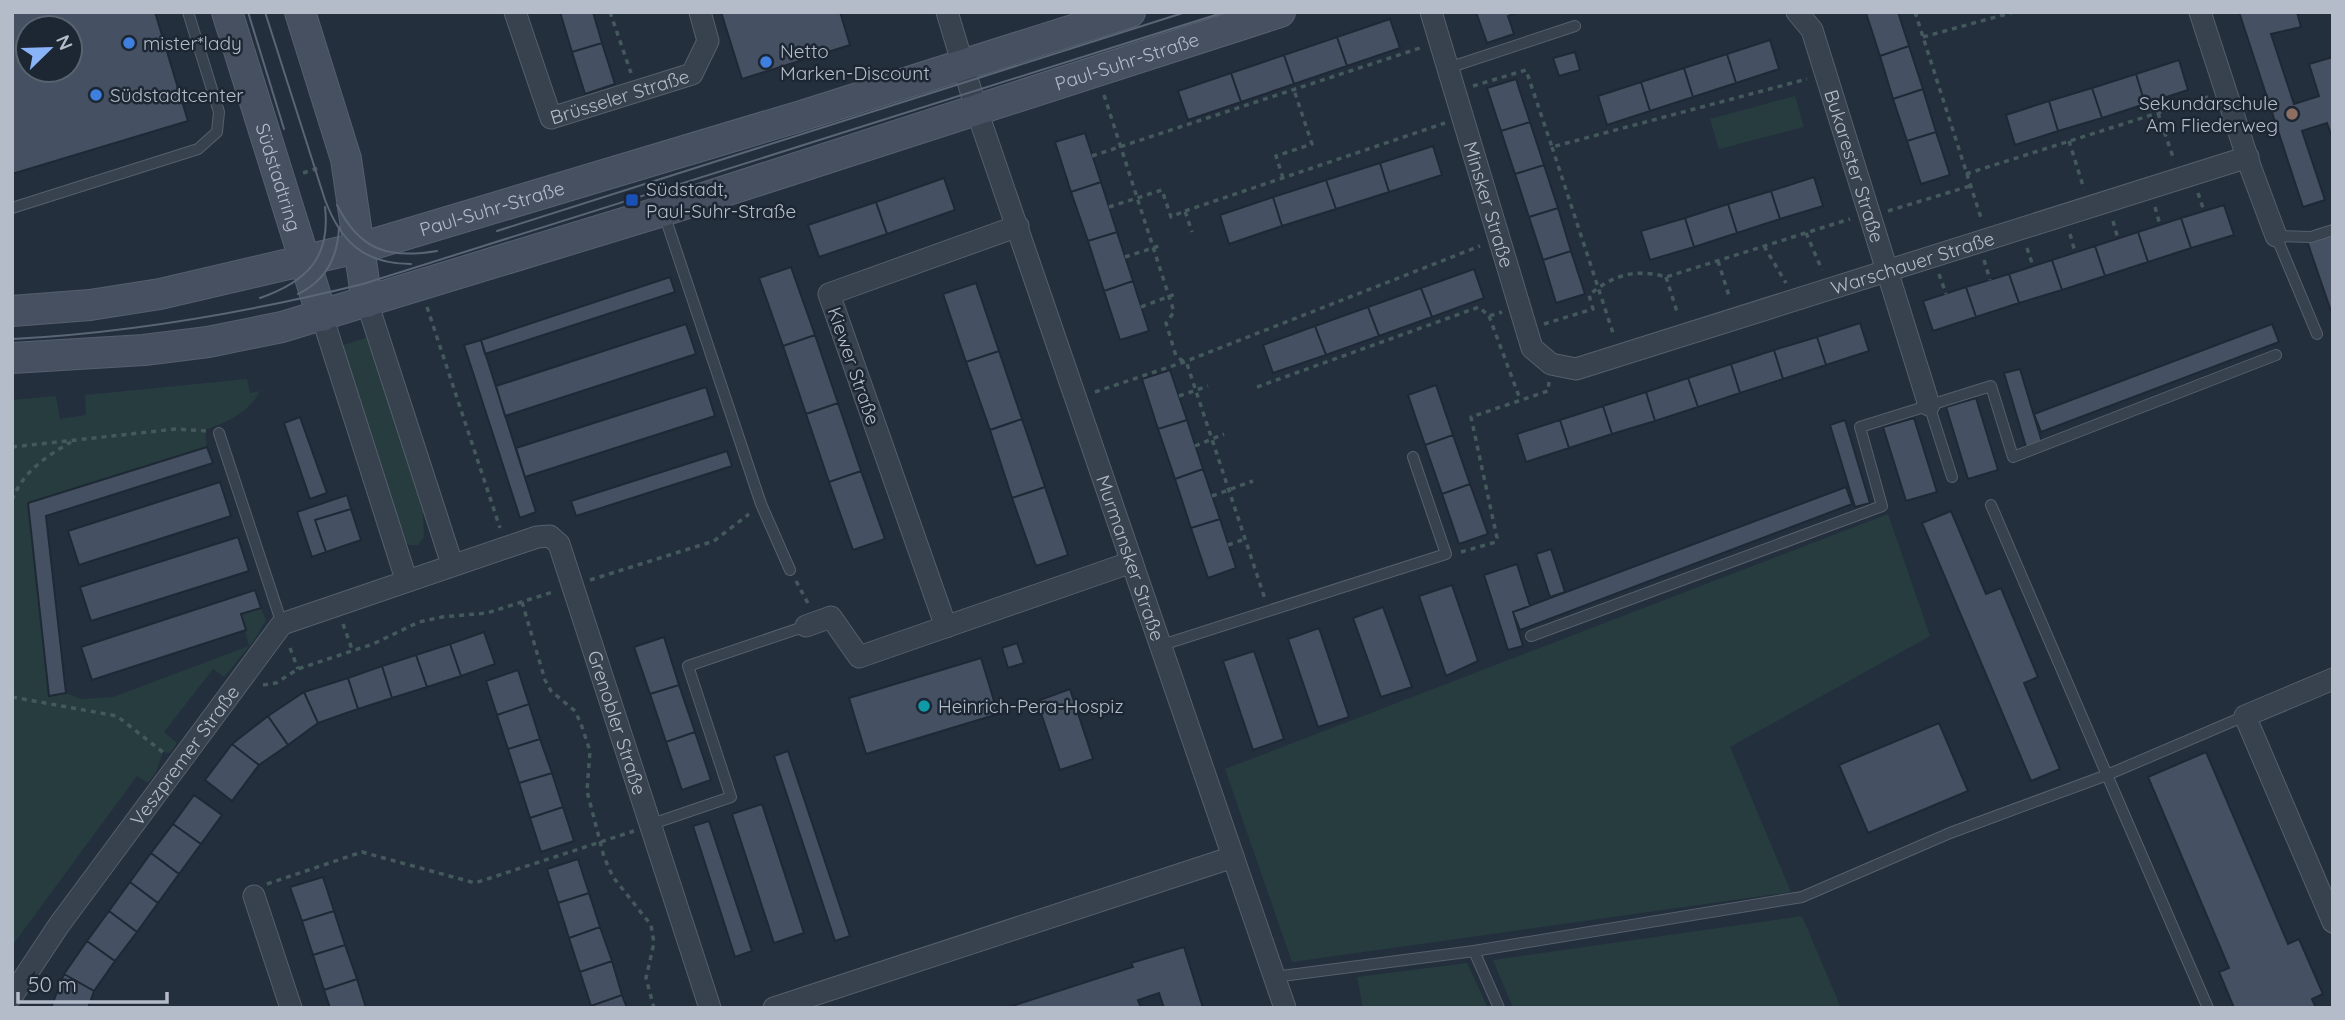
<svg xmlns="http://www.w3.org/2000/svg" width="2345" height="1020" font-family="Quicksand,sans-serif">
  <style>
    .green { fill: #263c3f }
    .building { fill: #455162; stroke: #1f2835; stroke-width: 2; fill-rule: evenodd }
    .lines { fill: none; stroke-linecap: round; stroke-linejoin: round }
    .lane-casing { stroke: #565f6c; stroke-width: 12 }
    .street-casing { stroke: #565f6c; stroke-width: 23 }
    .secondary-casing { stroke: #565f6c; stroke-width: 32 }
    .path { stroke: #44595c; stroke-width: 3.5; stroke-dasharray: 5 5; stroke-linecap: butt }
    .lane { stroke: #38414e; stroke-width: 10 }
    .street { stroke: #38414e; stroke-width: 21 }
    .secondary { stroke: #465061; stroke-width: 30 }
    .tram { stroke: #5a6575; stroke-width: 2 }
    .shop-dot { fill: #3f7fe0; stroke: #1d2633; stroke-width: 2.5 }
    .education-dot { fill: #8d6e63; stroke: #1d2633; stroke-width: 2.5 }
    .transit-dot { fill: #1a4fb4; stroke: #1d2633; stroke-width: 2.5 }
    .culture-dot { fill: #0f9aa8; stroke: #1d2633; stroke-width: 2.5 }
    .labels { text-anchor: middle; stroke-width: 5; stroke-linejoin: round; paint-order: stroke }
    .poi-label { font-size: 19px; fill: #b4bcc9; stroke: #1d2633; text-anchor: start }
    .street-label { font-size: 19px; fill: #b4bcc9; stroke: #1d2633 }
  </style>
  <rect width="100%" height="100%" fill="#242f3e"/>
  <!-- green -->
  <path class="green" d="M1795,96L1804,127L1719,149L1710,119Z
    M368,337L423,508L424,537L418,545H409L401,538L340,346Z
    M247,379L250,393L260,391C249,413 227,422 205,430L207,447L29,504L66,693L81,699L113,697L249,646L241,614L261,608L266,620L255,639L224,677L213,669L164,732L177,743L170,753L163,752L156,772L148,783L137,776L12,946V400L56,396L60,419L86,415L85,395Z
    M1888,514L1930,636L1730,747L1791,892L1292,962L1225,769Z
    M1802,916L1841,1008H1513L1493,960Z
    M1467,963L1488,1008H1363L1357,977Z"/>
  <!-- building -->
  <path class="building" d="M12,12H155L188,121L12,174ZM28,28H70V70H28Z
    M560,12H593L602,43L572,52Z
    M721,12H840L850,45L742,79Z
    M1476,12H1519L1508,16L1514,34L1487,43Z
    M1898,12L1909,46L1880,56L1866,13Z
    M2239,12H2297L2301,27L2271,34L2294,104L2319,96L2309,64L2333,57V140L2327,123L2302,131L2325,200L2303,207Z
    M1390,19L1400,48L1347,66L1337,37Z
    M1337,37L1347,66L1294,84L1284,55Z
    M1770,40L1779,69L1736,83L1727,54Z
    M602,43L615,84L585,94L572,52Z
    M1909,46L1923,89L1893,99L1880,56Z
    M1575,52L1580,70L1559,76L1553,58Z
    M1727,54L1736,83L1693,97L1684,68Z
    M1284,55L1294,84L1241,102L1231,73Z
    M2179,60L2188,90L2145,104L2136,74Z
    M1684,68L1693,97L1650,111L1641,82Z
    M1231,73L1241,102L1188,120L1178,91Z
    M2136,74L2145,104L2102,118L2092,88Z
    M1516,79L1530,122L1501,131L1487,88Z
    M1641,82L1650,111L1607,125L1598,96Z
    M2092,88L2102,118L2058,131L2049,101Z
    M1923,89L1936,132L1907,141L1893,99Z
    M2049,101L2058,131L2015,145L2006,115Z
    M1530,122L1544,165L1515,174L1501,131Z
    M1936,132L1950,175L1921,184L1907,141Z
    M1085,133L1101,182L1071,192L1055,142Z
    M1433,146L1442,175L1389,192L1380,163Z
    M1380,163L1389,192L1336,209L1326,180Z
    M1544,165L1558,208L1529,217L1515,174Z
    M1814,177L1823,206L1780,219L1771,191Z
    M944,178L955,210L887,234L876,202Z
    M1326,180L1336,209L1282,226L1273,197Z
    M1101,182L1117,232L1088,241L1071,192Z
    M1771,191L1780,219L1737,233L1728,204Z
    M1273,197L1282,226L1229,244L1220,215Z
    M876,202L887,234L819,257L808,225Z
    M1728,204L1737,233L1694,247L1685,218Z
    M2224,205L2234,235L2191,248L2181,218Z
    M1558,208L1571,251L1543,260L1529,217Z
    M1685,218L1694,247L1650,260L1641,231Z
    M2181,218L2191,248L2148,262L2138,232Z
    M1117,232L1133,281L1104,291L1088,241Z
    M2138,232L2148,262L2105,276L2095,246Z
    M2333,233V317L2307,241Z
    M2095,246L2105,276L2062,290L2052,260Z
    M1571,251L1585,294L1556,303L1543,260Z
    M2052,260L2062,290L2019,303L2009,274Z
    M791,267L815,335L783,346L759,278Z
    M1474,269L1484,298L1432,317L1421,288Z
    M2009,274L2019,303L1976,317L1966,287Z
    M670,277L675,292L485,354L481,340Z
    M1133,281L1149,331L1120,340L1104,291Z
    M976,283L999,351L966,362L943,294Z
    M1966,287L1976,317L1933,331L1923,301Z
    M1421,288L1432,317L1379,336L1368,307Z
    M1368,307L1379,336L1326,355L1315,326Z
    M1860,323L1869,351L1826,365L1817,337Z
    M686,324L696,354L505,416L496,386Z
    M2272,324L2279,342L2041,432L2034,414Z
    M1315,326L1326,355L1273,373L1263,345Z
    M815,335L838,403L806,414L783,346Z
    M1817,337L1826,365L1783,379L1774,350Z
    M481,340L536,512L520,518L464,345Z
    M1774,350L1783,379L1740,393L1731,364Z
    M999,351L1022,419L990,430L966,362Z
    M1731,364L1740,393L1698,407L1688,378Z
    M2020,369L2042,442L2026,447L2004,373Z
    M1170,370L1187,420L1158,429L1142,379Z
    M1688,378L1698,407L1655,421L1646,392Z
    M1436,385L1453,435L1425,445L1408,395Z
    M706,387L715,416L525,477L516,448Z
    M1646,392L1655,421L1612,434L1603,406Z
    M1976,398L1998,470L1968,479L1946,407Z
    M838,403L861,471L829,482L806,414Z
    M1603,406L1612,434L1569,448L1560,420Z
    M300,417L327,493L310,499L284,423Z
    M1914,418L1937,492L1906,501L1883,427Z
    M1022,419L1045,487L1012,498L990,430Z
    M1187,420L1203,469L1175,479L1158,429Z
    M1560,420L1569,448L1526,462L1517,434Z
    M1845,420L1870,503L1855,507L1830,425Z
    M1453,435L1470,484L1442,494L1425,445Z
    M207,447L213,463L46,516L66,693L49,696L28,503Z
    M727,451L732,466L576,516L571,501Z
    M1203,469L1220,519L1191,528L1175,479Z
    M861,471L885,539L853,550L829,482Z
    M220,482L231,516L79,565L68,531Z
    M1470,484L1488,534L1459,544L1442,494Z
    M1045,487L1068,555L1036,566L1012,498Z
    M1846,487L1852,504L1520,630L1513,612Z
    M347,495L351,509L315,520L326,552L312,557L297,512Z
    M351,509L361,540L326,552L315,520Z
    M1951,511L1986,594L2001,588L2038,677L2024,683L2060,769L2031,781L1922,523Z
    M1220,519L1236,568L1208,578L1191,528Z
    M238,537L249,571L91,621L80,587Z
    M1551,549L1565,592L1550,597L1536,554Z
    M1517,564L1530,606L1513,612L1523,646L1508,650L1484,575Z
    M1452,585L1478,661L1446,676L1419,596Z
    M255,590L261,608L241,614L246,630L92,680L81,647Z
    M1383,607L1412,687L1381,697L1353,618Z
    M1319,628L1349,717L1318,727L1288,639Z
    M484,632L495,664L461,676L450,644Z
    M664,637L679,685L650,694L634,647Z
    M1017,643L1024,663L1008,668L1002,648Z
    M450,644L461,676L427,687L416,655Z
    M1254,651L1284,739L1253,750L1223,661Z
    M416,655L427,687L392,698L382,666Z
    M981,658L998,714L866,754L849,698Z
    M382,666L392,698L358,709L348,678Z
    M518,670L529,704L497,715L486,681Z
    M348,678L358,709L318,723L304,692Z
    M679,685L695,732L666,742L650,694Z
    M1070,689L1093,759L1060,770L1037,701Z
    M304,692L318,723L288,745L268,716Z
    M529,704L540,739L508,749L497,715Z
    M268,716L288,745L259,765L232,744Z
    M1939,723L1968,791L1868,833L1839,765Z
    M695,732L711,780L682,790L666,742Z
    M540,739L552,773L519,783L508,749Z
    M232,744L259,765L232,801L205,780Z
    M788,751L850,936L835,941L774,756Z
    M2206,752L2288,944L2299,939L2323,994L2312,999L2316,1008H2234L2219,972L2229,968L2148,777Z
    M552,773L563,807L530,818L519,783Z
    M194,795L222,815L201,844L173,824Z
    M762,804L804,933L774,943L732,814Z
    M563,807L574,841L541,852L530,818Z
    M709,821L752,951L735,957L693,826Z
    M173,824L201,844L179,874L151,853Z
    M151,853L179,874L158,903L130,882Z
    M578,859L589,893L558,903L547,869Z
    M323,877L334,911L302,921L290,887Z
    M130,882L158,903L137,932L109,911Z
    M589,893L600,927L569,938L558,903Z
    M109,911L137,932L115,961L87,941Z
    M334,911L345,945L313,955L302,921Z
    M600,927L612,961L580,972L569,938Z
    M87,941L115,961L94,991L64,974Z
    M345,945L357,979L324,990L313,955Z
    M1184,947L1203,1008H1164L1159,993L1138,1000L1141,1008H1006L1133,967L1131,963Z
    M612,961L622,995L591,1006L580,972Z
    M64,974L94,991L88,1008H51Z
    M357,979L366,1008H330L324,990Z
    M622,995L627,1008H592L591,1006Z"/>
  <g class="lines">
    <!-- lane casing -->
    <g class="lane-casing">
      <path id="lane" d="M1448,68L1575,26
        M12,208L198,149L217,132L219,112L188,12
        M664,214L761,504L790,570
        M2317,334L2276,236L2311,237L2333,230
        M1929,405L1952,477
        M219,433L282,624
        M1531,636L1882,506L1860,427L1991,386L2013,457L2276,355
        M1159,646L1446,554L1413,457
        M652,824L731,797L688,666L806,626
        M1474,951L1499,1008
        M1274,977L1474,951L1802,897L1950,833L2107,775L1991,505
        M2208,1008L2107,775L2245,716"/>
    </g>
    <!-- street casing -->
    <g class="street-casing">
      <g id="street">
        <path id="s1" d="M515,12L551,118L692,74L708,41L700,12"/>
        <path id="s2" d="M947,12L976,108L1285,1008"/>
        <path id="s3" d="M1431,12L1532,348L1551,364L1576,369L2248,157"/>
        <path id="s4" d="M1797,12L1812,30L1929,405"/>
        <path d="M2200,12L2251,169L2276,236"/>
        <path d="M367,302L452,564"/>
        <path d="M322,316L406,579"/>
        <path d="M806,626L831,617L859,657L1132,562"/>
        <path d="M946,627L829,294L1018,226"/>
        <path d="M2333,679L2245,716L2333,922"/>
        <path d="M254,896L291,1008"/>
        <path id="s5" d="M12,996L59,925L282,624L537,537L550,536L559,544L710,1008"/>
        <path d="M774,1008L1233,857"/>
      </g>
    </g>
    <!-- secondary casing -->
    <g class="secondary-casing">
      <g id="secondary">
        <path id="s6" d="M227,12L322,316"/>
        <path d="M300,12L346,159L367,302"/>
        <path id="s7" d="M12,311L90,305L160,294L370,245L801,116L1130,12"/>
        <path id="s8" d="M12,358L144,350L208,342L282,327L663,211L1280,12"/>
      </g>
    </g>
    <!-- path -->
    <path class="path" d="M610,12L631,73
      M1915,12L1982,221
      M1923,37L2014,12
      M1473,86L1526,70L1552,147L1807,79
      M1104,95L1174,312L1166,323L1176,356L1187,364L1265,599
      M2158,113L2174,160
      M2069,141L2084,189
      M1552,147L1614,336
      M1092,156L1423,47
      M303,173L322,167
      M1966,174L2208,97
      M1283,178L1276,156L1312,144L1294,90
      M2198,193L2204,211
      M1109,207L1162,190L1171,217L1185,211L1192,232
      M2155,207L2160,225
      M1185,211L1445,123
      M1888,211L1970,186
      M2113,221L2118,239
      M1806,233L1822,270
      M2070,234L2075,252
      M1764,246L1786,283
      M2027,248L2033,266
      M1125,257L1162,245
      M1984,260L1990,280
      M1718,261L1730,299
      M1939,274L1946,294
      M1666,277L1678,315
      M427,307L500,528
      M1141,307L1178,293
      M1489,316L1520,399
      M1544,324L1593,309L1589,295C1613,275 1636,268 1666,277L1850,219
      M1257,387L1479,307L1489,316L1502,312
      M1095,392L1184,362L1480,246
      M1179,396L1208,386
      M1195,446L1224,434
      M12,447L176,429L207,431
      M1212,496L1253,481
      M12,500C23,472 45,457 71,442
      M1228,545L1245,539
      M1461,552L1496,542L1497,538L1471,417L1548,391L1549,382
      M590,580L714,541L749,514
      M796,581L809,605
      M522,602L545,680L551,691L575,711L581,724L590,751L587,791L604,857L613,877L651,925L654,943L646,978L654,1008
      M343,624L353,652
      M290,648L298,669
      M263,685L276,683L298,669L373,644L419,622L442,617L487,613L553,592
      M12,697L117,716L164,753
      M267,884L362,852L475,883L634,831"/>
    <!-- lane -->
    <use href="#lane" class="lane"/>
    <!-- street -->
    <use href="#street" class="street"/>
    <!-- secondary -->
    <use href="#secondary" class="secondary"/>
    <!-- tram -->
    <path class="tram" d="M248,12L284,129
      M265,12L325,200C341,242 364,264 411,264
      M337,205C360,251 389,259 437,251
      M497,231L1186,12
      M298,294C325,281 338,257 339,227
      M260,298C306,282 331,258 325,207
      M12,339C129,333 249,312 363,284L1225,12"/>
  </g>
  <!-- markers -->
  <g class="shop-dot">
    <circle cx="129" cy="43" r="7"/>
    <circle cx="766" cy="62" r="7"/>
    <circle cx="96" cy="95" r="7"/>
  </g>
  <circle class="education-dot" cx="2292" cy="114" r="7"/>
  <rect class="transit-dot" x="625" y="193" width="14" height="14" rx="3.5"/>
  <circle class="culture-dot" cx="924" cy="706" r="7"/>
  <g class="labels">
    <!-- poi labels -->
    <g class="poi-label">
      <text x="143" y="50">mister*lady</text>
      <text x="780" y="58">Netto<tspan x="780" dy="22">Marken-Discount</tspan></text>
      <text x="110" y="102">Südstadtcenter</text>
      <text x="2278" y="110" text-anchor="end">Sekundarschule<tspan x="2278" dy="22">Am Fliederweg</tspan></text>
      <text x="646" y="196">Südstadt,<tspan x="646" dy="22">Paul-Suhr-Straße</tspan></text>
      <text x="938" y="713">Heinrich-Pera-Hospiz</text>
    </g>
    <!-- street labels -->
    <g class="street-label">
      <text dy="7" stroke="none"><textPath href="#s8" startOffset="1158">Paul-Suhr-Straße</textPath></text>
      <text dy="7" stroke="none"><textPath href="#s1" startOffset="184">Brüsseler Straße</textPath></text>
      <text dy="7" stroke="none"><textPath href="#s4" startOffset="166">Bukarester Straße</textPath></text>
      <text dy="7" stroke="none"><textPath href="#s6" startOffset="173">Südstadtring</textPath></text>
      <text dy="7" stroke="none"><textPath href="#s3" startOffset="201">Minsker Straße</textPath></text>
      <text dy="7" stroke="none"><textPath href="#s7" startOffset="492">Paul-Suhr-Straße</textPath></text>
      <text dy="7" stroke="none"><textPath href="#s3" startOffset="754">Warschauer Straße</textPath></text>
      <text transform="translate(854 366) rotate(71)" y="7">Kiewer Straße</text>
      <text dy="7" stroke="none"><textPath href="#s2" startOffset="576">Murmansker Straße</textPath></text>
      <text dy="7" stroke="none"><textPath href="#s5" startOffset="942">Grenobler Straße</textPath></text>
      <text dy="7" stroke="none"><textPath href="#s5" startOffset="296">Veszpremer Straße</textPath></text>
    </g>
  </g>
  <!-- border -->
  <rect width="2345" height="1020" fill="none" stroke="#b4bcc9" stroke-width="28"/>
  <!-- north arrow -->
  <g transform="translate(49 49) rotate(67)"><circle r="33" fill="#1d2633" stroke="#59626f" stroke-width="2"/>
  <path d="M0-5L12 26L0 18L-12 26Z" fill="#8ab4f8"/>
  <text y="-10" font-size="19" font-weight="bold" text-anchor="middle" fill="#b4bcc9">N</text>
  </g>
  <!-- scale -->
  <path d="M18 992v10h149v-10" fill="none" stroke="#b4bcc9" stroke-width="3.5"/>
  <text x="28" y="992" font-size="21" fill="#b4bcc9" stroke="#1d2633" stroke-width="5" paint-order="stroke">50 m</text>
</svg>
